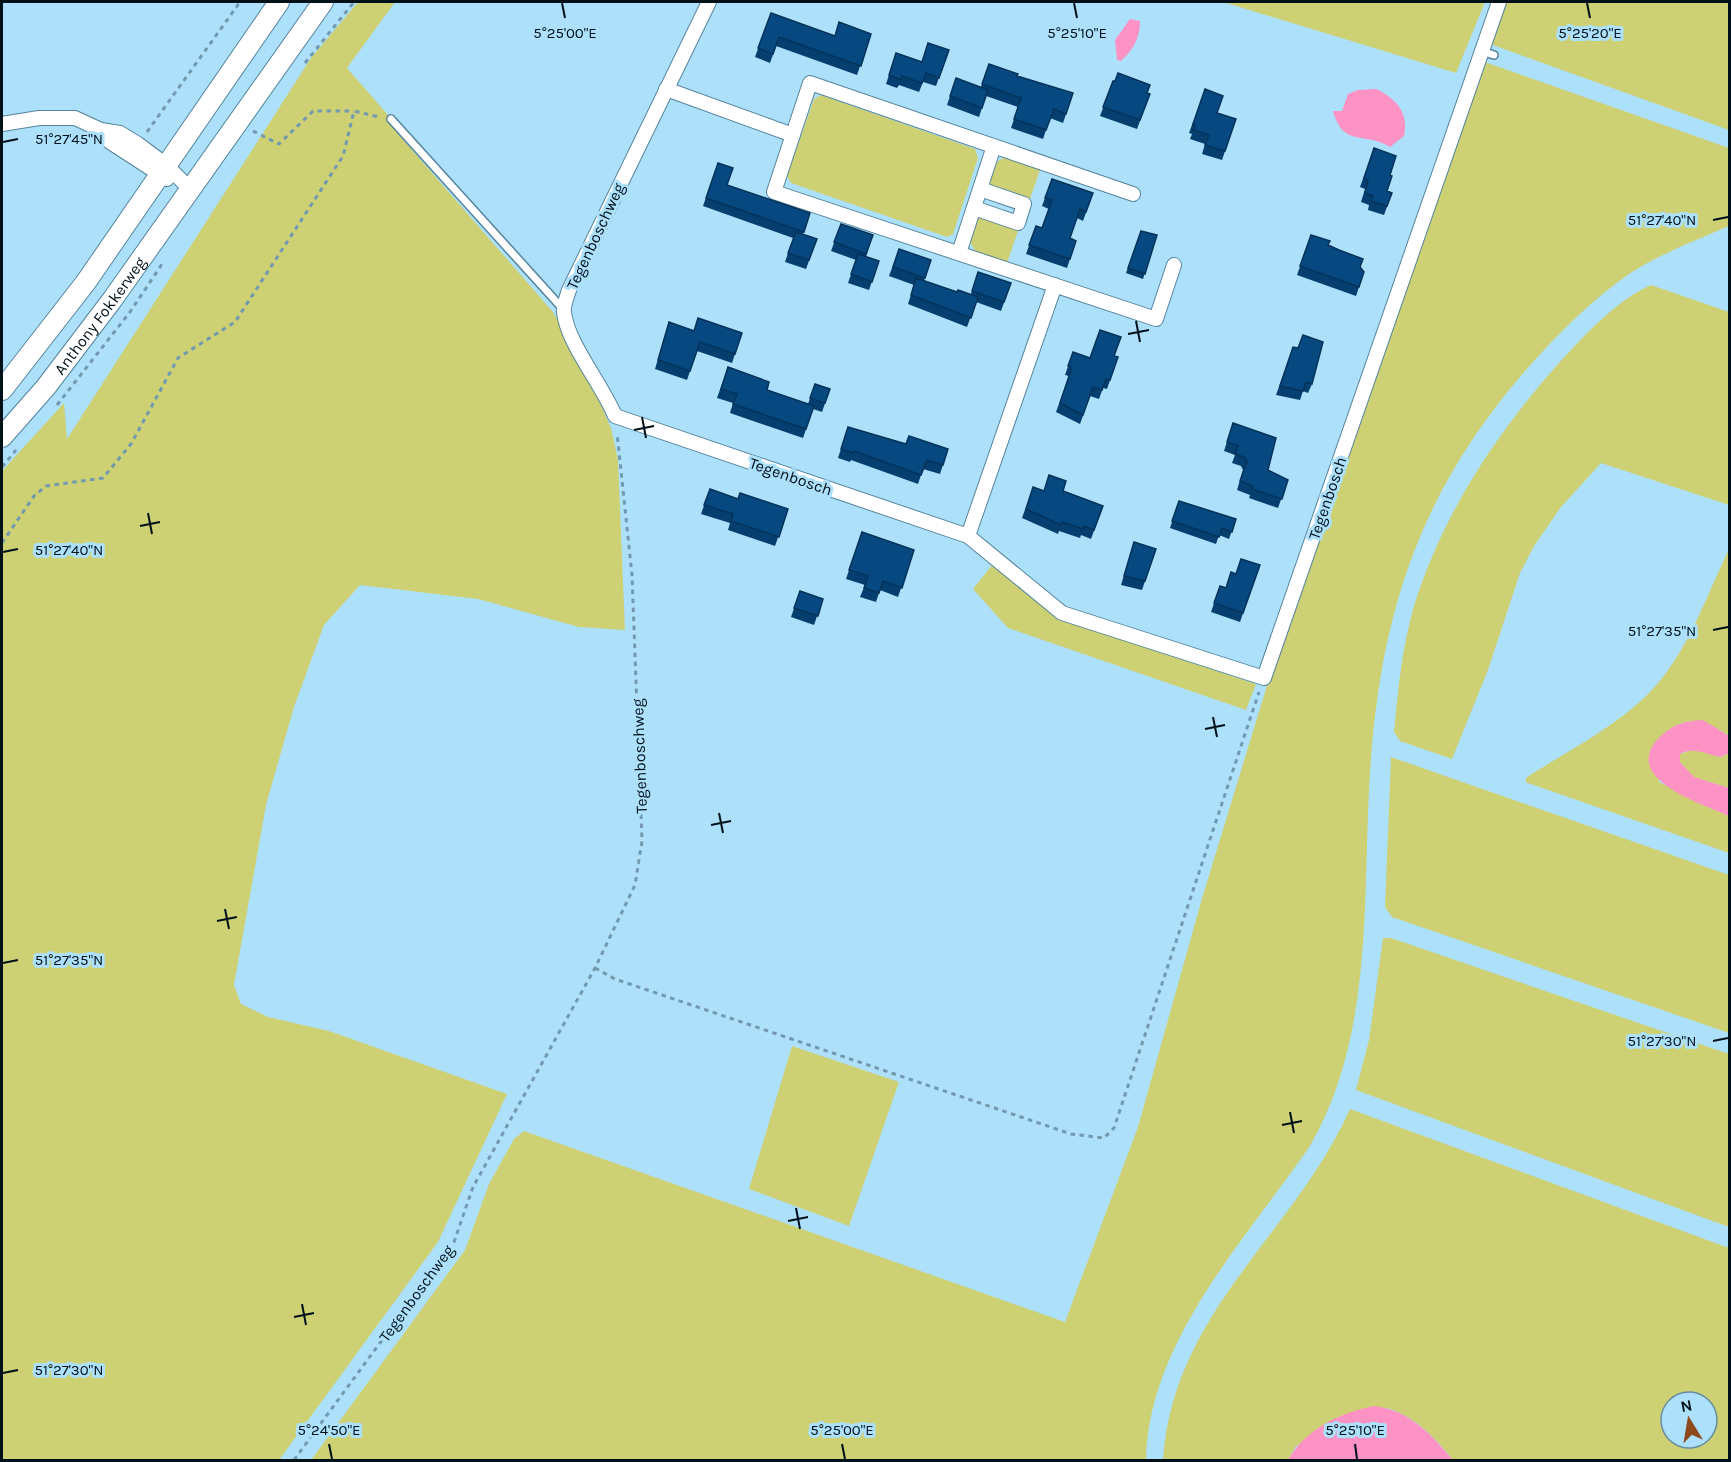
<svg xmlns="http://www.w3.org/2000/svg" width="1731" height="1462" font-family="Karla,sans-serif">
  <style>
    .green { fill: #cdd174; fill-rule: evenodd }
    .water { fill: #fd93c5 }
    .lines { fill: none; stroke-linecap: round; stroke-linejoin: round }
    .service-casing { stroke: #54849d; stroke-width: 10 }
    .minor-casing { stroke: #54849d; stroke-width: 16 }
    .secondary-casing { stroke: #54849d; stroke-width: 22 }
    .path { stroke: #7299ad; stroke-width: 3; stroke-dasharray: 4.5 4.5; stroke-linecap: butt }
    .service { stroke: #fff; stroke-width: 7 }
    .minor { stroke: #fff; stroke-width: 14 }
    .secondary { stroke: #fff; stroke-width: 20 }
    .wall { fill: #053f6f }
    .building { fill: #064981; stroke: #04335a; stroke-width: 1.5 }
    .ticks { fill: none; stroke: #001019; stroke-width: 2 }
    .labels { text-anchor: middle; stroke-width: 6; stroke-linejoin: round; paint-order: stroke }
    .street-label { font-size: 16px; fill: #001019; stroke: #ade0fb }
    .ticks-label { font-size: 15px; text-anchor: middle; fill: #001019; stroke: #ade0fb; stroke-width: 6; stroke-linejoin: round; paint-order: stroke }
  </style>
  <rect width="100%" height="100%" fill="#ade0fb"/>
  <!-- green -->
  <path class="green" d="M358,2H395L347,68L388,115L386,120L553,312L585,369L611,428L618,460L625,630L579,627L478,599L360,585L324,625L294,707L266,805L234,985L241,1004L268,1017L329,1031L507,1094L438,1242L279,1460H2V471L64,403L67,439L311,58Z
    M1223,2H1485L1456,73Z
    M1503,2H1729V130L1493,45L1489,41Z
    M1482,61L1729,148V226C1697,240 1662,253 1632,272C1591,300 1558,334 1525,371C1408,506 1374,639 1368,814C1364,926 1368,1045 1310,1146C1246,1239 1148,1342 1146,1460H311L465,1250L489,1184L514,1139L524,1131L1065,1322L1138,1127L1203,895L1273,666Z
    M821,95L975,149L978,158L953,234L947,237L791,183L787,176L814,99Z
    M1007,156L1041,167L1029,202L993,190L990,182L996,162Z
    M983,216L1019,228L1007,263L976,252L970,242L976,220Z
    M1651,285L1729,312V505L1601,463L1561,507L1534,546L1520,573L1488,670L1452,759L1400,741L1394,732C1398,689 1402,647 1414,606C1442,515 1496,434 1558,364C1585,335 1615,301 1651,285Z
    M1729,549V736C1703,719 1690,714 1663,734L1659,782L1729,816V853L1525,782L1527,777C1563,754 1602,734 1635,706C1683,667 1703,603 1729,549Z
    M993,564L1061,619L1256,684L1246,710L1008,628L973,589Z
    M1694,749L1720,757L1729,753V788L1693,777L1680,762V754Z
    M1391,757L1729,875V1033L1392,917L1385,907Z
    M1383,938H1391L1729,1054V1227L1356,1090L1369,1040Z
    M792,1046L899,1082L849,1226L749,1189Z
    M1350,1109L1729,1248V1460H1453C1435,1438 1416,1417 1387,1408L1296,1446L1288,1460H1163C1173,1311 1293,1236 1350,1109ZM1671,1402H1707V1438H1671Z"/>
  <!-- water -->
  <path class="water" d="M1130,19L1140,21C1140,38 1133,50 1121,61L1117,60L1115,40Z
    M1376,89C1397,99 1409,113 1404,136L1390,147C1364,131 1343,148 1333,111H1342L1348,94L1358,90Z
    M1703,720L1729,736V753L1721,757C1707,755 1693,746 1680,754V762L1694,777L1729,788V816C1701,803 1623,780 1657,740C1671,725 1683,721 1703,720Z
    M1374,1406C1409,1410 1431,1434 1453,1460H1288C1306,1429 1339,1413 1374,1406Z"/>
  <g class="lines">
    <!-- service casing -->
    <g class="service-casing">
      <path id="service" d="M1481,51L1494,55
        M391,119L563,309"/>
    </g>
    <!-- minor casing -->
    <g class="minor-casing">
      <path id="minor" d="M709,2L569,290C567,297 563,305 564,312C567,343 602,384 615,416L968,536L1055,285
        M666,89L793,135
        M2,124L39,118H75L101,130L120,133L138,144L166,165L191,190
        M101,130L110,142L167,179
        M1133,194L810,83L774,192L1156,319L1174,265
        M974,208L1018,223L1024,204L980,189
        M959,253L994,146
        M968,536L1062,613L1264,678L1499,2"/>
    </g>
    <!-- secondary casing -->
    <g class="secondary-casing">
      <g id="secondary">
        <path d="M2,390L86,282L279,2"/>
        <path id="s1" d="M2,437L46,387L112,300L323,2"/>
      </g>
    </g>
    <!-- path -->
    <path class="path" d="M305,63L354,2
      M253,131L279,144L313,111H354
      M147,132L240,2
      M57,405L130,312L164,261
      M2,467L16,450
      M2,543L34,496L46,486L103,478L131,444L178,358L235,322L343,156L354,111L379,117
      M595,968L615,979L1071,1134L1104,1138L1114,1128L1259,692
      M294,1460L454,1242L473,1187L595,968L635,885L642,841L632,575L617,433"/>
    <!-- service -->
    <use href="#service" class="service"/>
    <!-- minor -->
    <use href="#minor" class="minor"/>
    <!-- secondary -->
    <use href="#secondary" class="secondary"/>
  </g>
  <!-- wall -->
  <path class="wall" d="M771,13L835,36L871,34L857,75L776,46L770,63L755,57Z
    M949,50L936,86L923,82L919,92L899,85L897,88L886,84L896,53L921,62Z
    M989,64L1017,76L1073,93L1063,123L1050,118L1043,139L1011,128L1018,107L986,96L979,117L947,105L956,78L981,87Z
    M1113,81L1150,94L1137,129L1100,116Z
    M1205,89L1217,113L1236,119L1222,160L1202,154L1205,144L1190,139L1192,134L1189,133Z
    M1374,148L1390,175L1387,191L1392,193L1384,215L1368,210L1369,205L1361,202L1365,189L1360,187Z
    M718,163L727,185L810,213L803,234L817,239L806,269L785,262L793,238L703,206Z
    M1052,179L1093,193L1083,221L1077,218L1070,238L1076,241L1067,268L1026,254L1036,226L1042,228L1049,209L1042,206Z
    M841,224L873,235L866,257L879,261L869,290L848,283L856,260L831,251Z
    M1141,231L1157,235L1143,279L1126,273Z
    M1311,235L1328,245L1360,267L1364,272L1356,296L1297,275Z
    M899,249L931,260L924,281L957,292L971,294L978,272L1011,283L1001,311L976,302L967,327L908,304L914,285L889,276Z
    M669,322L693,330L742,333L732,363L697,351L687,380L655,369Z
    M1293,347L1298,348L1312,384L1308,393L1303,391L1300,400L1276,395Z
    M1073,352L1090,358L1114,356L1118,357L1107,389L1103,388L1099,399L1090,396L1080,424L1056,412L1069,376L1065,375Z
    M728,367L767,390L808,404L815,384L830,389L822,412L813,409L803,438L730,413L733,403L717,398Z
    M1233,423L1268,470L1288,480L1278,508L1249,498L1250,495L1237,490L1243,470L1241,466L1232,463L1235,455L1224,451Z
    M848,427L906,444L948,449L940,474L923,469L918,484L851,460L850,462L838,458Z
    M1033,487L1043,491H1063L1103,506L1091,539L1081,535L1080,538L1059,531L1058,534L1022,518Z
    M710,489L738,499L788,509L775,546L728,530L730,523L701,514Z
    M1179,501L1236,519L1229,539L1219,535L1216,544L1170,528Z
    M862,532L914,550L898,597L880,590L876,602L860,597L865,585L846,579Z
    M1134,542L1156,549L1142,590L1121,585Z
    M1260,565L1240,622L1211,612L1220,586L1226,588L1236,574Z
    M800,591L823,599L814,625L791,617Z"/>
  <!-- building -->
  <path class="building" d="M771,13L835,36L839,22L871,34L861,66L779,37L773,54L758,48Z
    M928,43L949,50L939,78L926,73L922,83L902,76L901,80L889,75L896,53L922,62Z
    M989,64L1018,74L1017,76L1073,93L1066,114L1054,109L1046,130L1014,119L1021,98L982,84Z
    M1118,73L1150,85L1147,93L1150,94L1140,120L1103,107L1113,81H1115Z
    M956,78L988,90L982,108L950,96Z
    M1205,89L1223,96L1217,113L1236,119L1225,151L1205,145L1209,135L1193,130L1195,125L1193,124Z
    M1374,148L1396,156L1390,175L1392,176L1387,191L1392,193L1387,206L1371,201L1373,196L1365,193L1368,180L1364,178Z
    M718,163L733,168L727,185L810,213L804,232L706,198Z
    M1052,179L1093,193L1086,212L1080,209L1070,238L1076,241L1070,259L1029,245L1036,226L1042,228L1052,200L1045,198Z
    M841,224L873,235L866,254L834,242Z
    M1141,231L1157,235L1145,274L1128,268Z
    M796,232L817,239L809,260L788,253Z
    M1311,235L1330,241L1328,245L1339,250L1363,259L1360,267L1364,272L1359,287L1300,266Z
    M899,249L931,260L925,278L893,267Z
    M858,254L879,261L872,282L851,274Z
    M978,272L1011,283L1004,302L972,291Z
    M916,278L957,292L958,290L978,297L971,318L911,295Z
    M698,318L742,333L735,354L700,342L690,371L658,360L669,322L694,331Z
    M1100,330L1121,337L1114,356L1118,357L1110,380L1106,379L1102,390L1093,387L1083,415L1060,403L1072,367L1068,366L1073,352L1090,358Z
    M1303,335L1323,342L1312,384L1306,382L1303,391L1280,386L1293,347L1298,348Z
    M728,367L769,382L767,390L814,406L806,429L733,404L737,394L721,389Z
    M815,384L830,389L825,403L810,398Z
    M1233,423L1276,438L1268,470L1288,480L1282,499L1252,489L1253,486L1240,481L1247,461L1244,457L1235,454L1238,446L1227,442Z
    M848,427L906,444L909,436L948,449L943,465L927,460L921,475L854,451L853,453L841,449Z
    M1049,475L1066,481L1063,491L1103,506L1094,530L1084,526L1083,529L1062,522L1061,525L1026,509L1033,487L1044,491Z
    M710,489L738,499L740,493L788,509L779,537L731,521L733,514L704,505Z
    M1179,501L1236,519L1232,532L1222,528L1219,537L1172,521Z
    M862,532L914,550L902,588L883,581L879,593L864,588L868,576L849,570Z
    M1134,542L1156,549L1145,581L1124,576Z
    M1241,559L1260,565L1243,613L1214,603L1220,586L1226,588L1231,572L1236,574Z
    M800,591L823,599L818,616L794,608Z"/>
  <!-- ticks -->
  <path class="ticks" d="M562,3L565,18M1074,3L1077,18M1587,3L1590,18M3,142L18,139M1713,220L1728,217M1136,321L1140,342M1128,334L1149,330M642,417L646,438M634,430L654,426M148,513L152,534M140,526L160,522M3,552L18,549M1713,630L1728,627M1213,717L1217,737M1205,729L1225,725M719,813L723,833M711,825L731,821M225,909L229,929M217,921L237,917M3,963L18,960M1713,1041L1728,1038M1290,1112L1294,1133M1282,1125L1302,1121M796,1208L800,1229M788,1221L808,1217M302,1304L306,1325M294,1317L314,1313M3,1373L18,1370M329,1444L332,1459M842,1444L845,1459M1355,1444L1357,1459"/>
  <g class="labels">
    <!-- street labels -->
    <g class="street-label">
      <text transform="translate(595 236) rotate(-65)" y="6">Tegenboschweg</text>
      <text dy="6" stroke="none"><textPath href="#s1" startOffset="156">Anthony Fokkerweg</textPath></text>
      <text transform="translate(791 476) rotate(19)" y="6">Tegenbosch</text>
      <text transform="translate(1327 498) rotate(-71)" y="6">Tegenbosch</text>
      <text transform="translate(639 756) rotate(-92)" y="6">Tegenboschweg</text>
      <text transform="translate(416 1293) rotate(-54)" y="6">Tegenboschweg</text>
    </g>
  </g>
  <g class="ticks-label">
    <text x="565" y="38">5°25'00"E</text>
    <text x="1077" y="38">5°25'10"E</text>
    <text x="1590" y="38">5°25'20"E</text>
    <text x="69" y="144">51°27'45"N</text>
    <text x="1662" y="225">51°27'40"N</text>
    <text x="69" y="555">51°27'40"N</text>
    <text x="1662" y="636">51°27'35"N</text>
    <text x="69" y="965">51°27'35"N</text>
    <text x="1662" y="1046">51°27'30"N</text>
    <text x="69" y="1375">51°27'30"N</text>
    <text x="329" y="1435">5°24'50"E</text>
    <text x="842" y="1435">5°25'00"E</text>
    <text x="1355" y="1435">5°25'10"E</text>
  </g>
  <!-- border -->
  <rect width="1731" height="1462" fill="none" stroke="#001019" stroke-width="6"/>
  <!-- north arrow -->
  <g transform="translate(1689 1420) rotate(349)"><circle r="28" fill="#ade0fb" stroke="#688da1" stroke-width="1.5"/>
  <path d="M0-4.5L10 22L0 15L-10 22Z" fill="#8c491b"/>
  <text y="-9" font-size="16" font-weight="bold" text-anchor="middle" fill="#001019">N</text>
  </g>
</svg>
